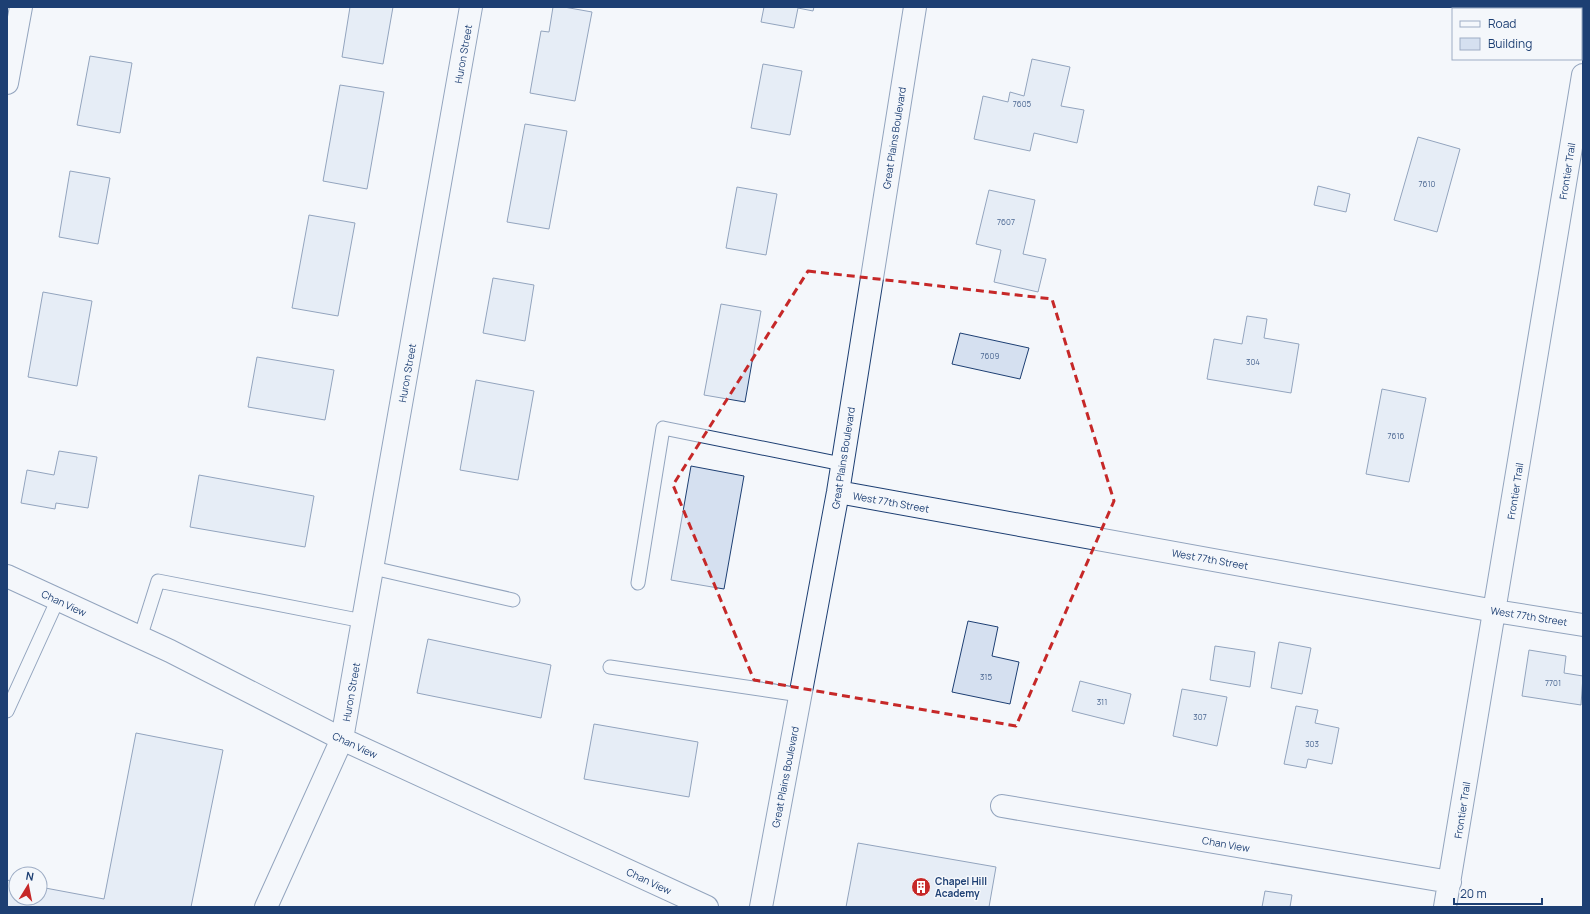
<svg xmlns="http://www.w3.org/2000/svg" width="1590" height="914" font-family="Manrope,sans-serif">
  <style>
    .building { fill: #d5e0f0; stroke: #1d3f73 }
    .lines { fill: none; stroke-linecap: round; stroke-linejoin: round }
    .service-casing { stroke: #1d3f73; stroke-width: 15 }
    .minor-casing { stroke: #1d3f73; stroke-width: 24 }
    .service { stroke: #f4f7fb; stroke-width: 13 }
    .minor { stroke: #f4f7fb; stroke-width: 22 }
    .marked { fill: none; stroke: #c62828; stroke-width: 3; stroke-dasharray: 8 5; stroke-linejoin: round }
    .labels { text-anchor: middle; stroke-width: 3; stroke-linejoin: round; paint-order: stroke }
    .number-label { font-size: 8px; fill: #4b6792 }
    .street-label { font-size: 10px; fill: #1d3f73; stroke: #f4f7fb }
    .poi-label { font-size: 10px; font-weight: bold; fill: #1d3f73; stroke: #f4f7fb; text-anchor: start }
  </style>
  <rect width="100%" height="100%" fill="#f4f7fb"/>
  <!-- building -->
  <path class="building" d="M350,7H393L383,64L342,57Z
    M553,7H564L592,12L575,101L530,93L541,31L549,32Z
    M764,7H814L813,11L798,8L794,28L761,22Z
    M90,56L132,63L120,133L77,125Z
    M1032,59L1070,67L1061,106L1084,110L1077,143L1034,133L1030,151L974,139L983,96L1008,102L1010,92L1024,96Z
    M763,64L802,71L790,135L751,128Z
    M340,85L384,92L367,189L323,181Z
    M525,124L567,131L549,229L507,222Z
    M1418,137L1460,149L1437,232L1394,220Z
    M70,171L110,178L98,244L59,237Z
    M1318,186L1350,194L1346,212L1314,205Z
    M737,187L777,194L766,255L726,248Z
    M989,190L1035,200L1023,254L1046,259L1038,292L994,282L1001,250L976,244Z
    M309,215L355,223L338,316L292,308Z
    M493,278L534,285L525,341L483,333Z
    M43,292L92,301L77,386L28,377Z
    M721,304L761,311L745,402L704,395Z
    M1247,316L1267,319L1264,338L1299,344L1291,393L1207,379L1214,339L1242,344Z
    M960,333L1029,348L1020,379L952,364Z
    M257,357L334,370L325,420L248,407Z
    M476,380L534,391L518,480L460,470Z
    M1382,389L1426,398L1409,482L1366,474Z
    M59,451L97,457L88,508L56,503L55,509L21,503L27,470L54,475Z
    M691,466L744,476L724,589L671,580Z
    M199,475L314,496L305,547L190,527Z
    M968,621L998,627L992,656L1019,662L1010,704L952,692Z
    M428,639L551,665L541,718L417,693Z
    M1279,642L1311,648L1302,694L1271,688Z
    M1215,646L1255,652L1250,687L1210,680Z
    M1529,650L1566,656L1564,673L1583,676L1581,705L1522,696Z
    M1080,681L1131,694L1124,724L1072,711Z
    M1182,689L1227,697L1217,746L1173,736Z
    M1296,706L1318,710L1315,723L1339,728L1332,764L1308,759L1306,768L1284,764Z
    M594,724L698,742L689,797L584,779Z
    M136,733L223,750L191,907H7V880L16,882V898H40V887L104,899Z
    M858,843L996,867L989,907H846Z
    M1265,891L1292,895L1290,907H1262Z"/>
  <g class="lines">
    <!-- service casing -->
    <g class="service-casing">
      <path id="service" d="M373,568L513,600
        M638,583L663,428L842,464
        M140,638L158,581L363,621
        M610,667L800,695
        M7,711L58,599"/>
    </g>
    <!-- minor casing -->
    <g class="minor-casing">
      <path id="minor" d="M7,83L21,7
        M838,492L1495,611L1583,625
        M7,576L170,651L342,739L707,907
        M1002,806L1450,882
        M266,907L342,739L471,7
        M761,907L838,492L915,7
        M1445,907L1583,75"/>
    </g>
    <!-- service -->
    <use href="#service" class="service"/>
    <!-- minor -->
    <use href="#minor" class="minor"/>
  </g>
  <!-- marked area -->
  <path d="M0 0H1590V914H0ZM808,271L1052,299L1114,501L1016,726L754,680L673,485Z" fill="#f4f7fb" fill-opacity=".55" fill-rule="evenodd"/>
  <path class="marked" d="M808,271L1052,299L1114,501L1016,726L754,680L673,485Z"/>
  <!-- icons -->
  <defs>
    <g id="building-disc" transform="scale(1)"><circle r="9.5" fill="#c62828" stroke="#f4f7fb"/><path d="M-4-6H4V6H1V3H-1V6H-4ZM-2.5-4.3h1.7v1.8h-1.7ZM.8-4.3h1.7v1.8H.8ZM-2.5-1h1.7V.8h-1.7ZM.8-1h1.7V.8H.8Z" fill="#fff"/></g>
  </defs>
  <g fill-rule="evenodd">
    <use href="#building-disc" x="921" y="887"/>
  </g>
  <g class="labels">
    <!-- number labels -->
    <g class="number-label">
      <text x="1022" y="107">7605</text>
      <text x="1427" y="187">7610</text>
      <text x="1006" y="225">7607</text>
      <text x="990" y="359">7609</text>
      <text x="1253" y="365">304</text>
      <text x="1396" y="439">7616</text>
      <text x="986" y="680">315</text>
      <text x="1553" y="686">7701</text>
      <text x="1102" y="705">311</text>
      <text x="1200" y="720">307</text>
      <text x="1312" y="747">303</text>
    </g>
    <!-- street labels -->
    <g class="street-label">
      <text transform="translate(463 54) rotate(-80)" y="4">Huron Street</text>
      <text transform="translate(894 138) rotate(-81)" y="4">Great Plains Boulevard</text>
      <text transform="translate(1567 171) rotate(-81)" y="4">Frontier Trail</text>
      <text transform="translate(407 373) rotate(-80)" y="4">Huron Street</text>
      <text transform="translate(843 458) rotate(-81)" y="4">Great Plains Boulevard</text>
      <text transform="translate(1515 491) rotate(-81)" y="4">Frontier Trail</text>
      <text transform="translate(891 502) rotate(10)" y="4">West 77th Street</text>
      <text transform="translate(1210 559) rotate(10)" y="4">West 77th Street</text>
      <text transform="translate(64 603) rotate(25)" y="4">Chan View</text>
      <text transform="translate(1529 616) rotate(9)" y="4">West 77th Street</text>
      <text transform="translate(351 692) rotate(-80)" y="4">Huron Street</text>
      <text transform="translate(355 745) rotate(25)" y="4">Chan View</text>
      <text transform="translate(785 777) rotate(-79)" y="4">Great Plains Boulevard</text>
      <text transform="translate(1462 810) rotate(-81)" y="4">Frontier Trail</text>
      <text transform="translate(1226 844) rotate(10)" y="4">Chan View</text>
      <text transform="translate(649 881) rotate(25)" y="4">Chan View</text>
    </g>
    <!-- poi labels -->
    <g class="poi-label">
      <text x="935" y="885">Chapel Hill<tspan x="935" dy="12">Academy</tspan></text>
    </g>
  </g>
  <!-- border -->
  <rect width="1590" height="914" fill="none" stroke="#1d3f73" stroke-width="16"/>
  <!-- legend -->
  <rect x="1452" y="8" width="130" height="52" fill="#f4f7fb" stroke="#9eadc5"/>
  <rect x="1460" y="21" width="20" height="6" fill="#f4f7fb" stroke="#9eadc5"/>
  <text x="1488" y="28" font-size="12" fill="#1d3f73">Road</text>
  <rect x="1460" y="38" width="20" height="12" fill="#d5e0f0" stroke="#9eadc5"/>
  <text x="1488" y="48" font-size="12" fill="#1d3f73">Building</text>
  <!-- north arrow -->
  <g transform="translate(28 886) rotate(10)"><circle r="19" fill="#f4f7fb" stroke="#9eadc5"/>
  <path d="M0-3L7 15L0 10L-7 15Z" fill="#c62828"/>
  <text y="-6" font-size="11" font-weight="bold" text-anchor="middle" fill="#1d3f73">N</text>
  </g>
  <!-- scale -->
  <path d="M1454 898v6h88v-6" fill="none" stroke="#1d3f73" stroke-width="2"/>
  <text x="1460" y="898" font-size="12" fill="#1d3f73" stroke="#f4f7fb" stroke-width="3" paint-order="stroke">20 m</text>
</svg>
